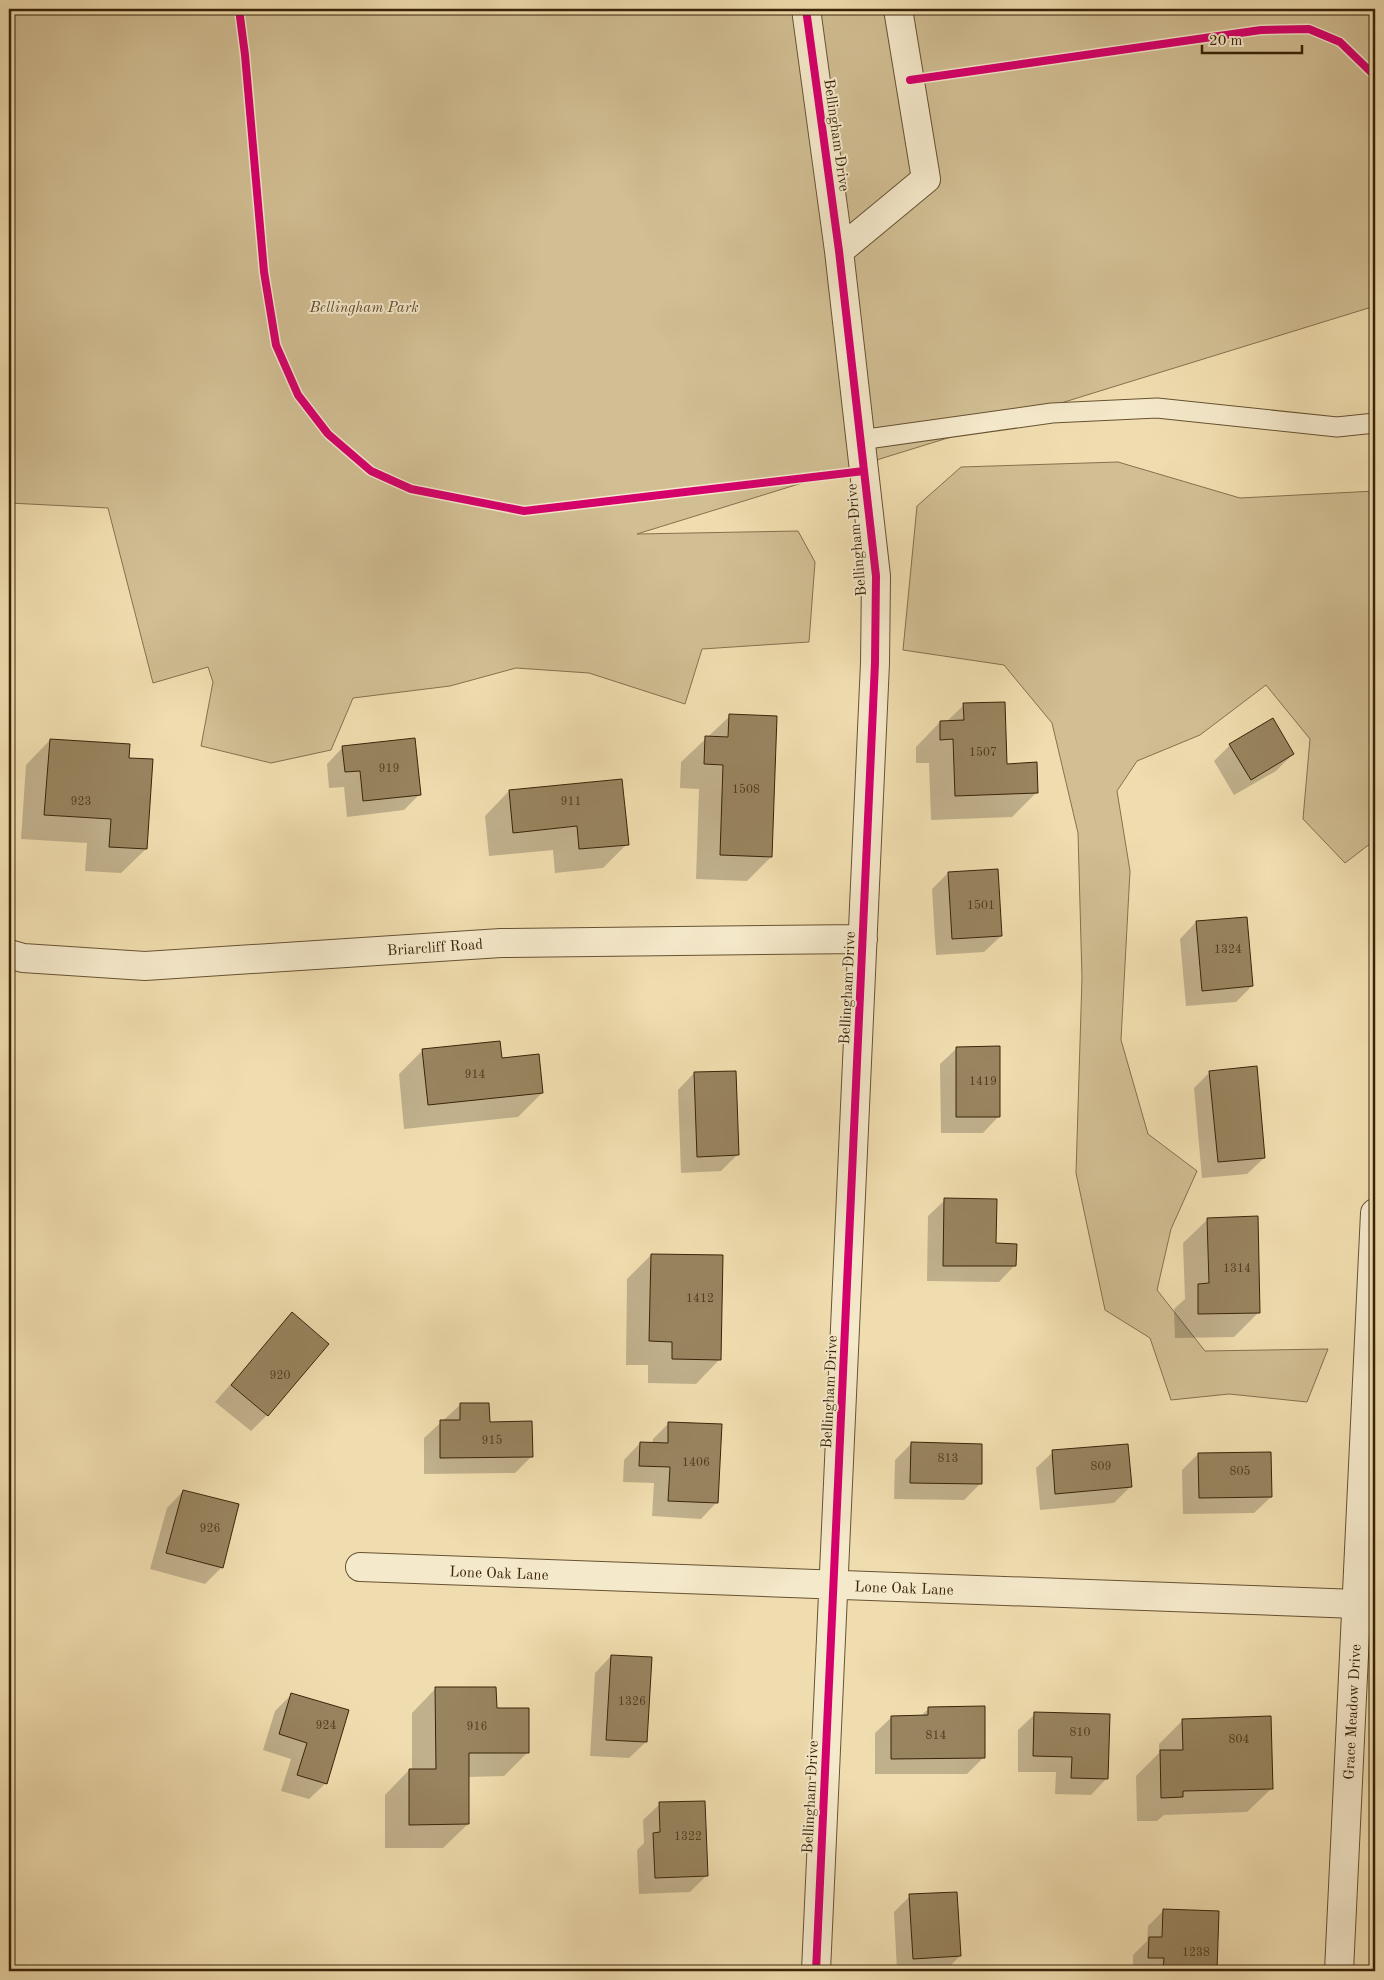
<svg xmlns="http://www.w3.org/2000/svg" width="1384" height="1980" font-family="'Old Standard TT',serif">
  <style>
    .green { fill: #d1be93; stroke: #85714e }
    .shadow { fill: #0003 }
    .building { fill: #98845f; stroke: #392408 }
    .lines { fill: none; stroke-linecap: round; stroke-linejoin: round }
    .service-casing { stroke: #675232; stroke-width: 21 }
    .minor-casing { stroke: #675232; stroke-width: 30 }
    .service { stroke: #f5e9cb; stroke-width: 19 }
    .minor { stroke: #f5e9cb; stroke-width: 28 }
    .cycleway-casing { stroke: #f5e9cb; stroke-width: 11 }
    .cycleway { stroke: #d6006c; stroke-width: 8 }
    .labels { text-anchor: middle; stroke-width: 4; stroke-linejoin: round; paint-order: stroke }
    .number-label { font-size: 12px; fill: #513c1e }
    .street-label { font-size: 15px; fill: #392408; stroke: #f5e9cb }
    .park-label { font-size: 15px; font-style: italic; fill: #5f4a2b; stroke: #f5e9cb }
  </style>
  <rect width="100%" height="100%" fill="#f0ddaf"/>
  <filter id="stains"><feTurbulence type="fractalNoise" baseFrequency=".004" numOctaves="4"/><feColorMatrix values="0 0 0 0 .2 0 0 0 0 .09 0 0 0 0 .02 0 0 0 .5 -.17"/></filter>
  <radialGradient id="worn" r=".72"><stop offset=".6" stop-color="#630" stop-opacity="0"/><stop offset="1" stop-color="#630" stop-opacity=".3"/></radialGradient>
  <!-- green -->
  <path class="green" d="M9,9H1375V306L637,534L798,531L815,562L809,642L702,649L685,704L589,673L516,668L450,686L353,698L331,750L271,763L201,746L213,682L208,667L153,683L108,508L9,503Z
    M1118,462L1240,498L1375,491V840L1345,863L1303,819L1310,739L1266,685L1200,735L1137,761L1117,791L1130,871L1121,1040L1148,1134L1197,1171L1171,1229L1157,1290L1205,1351L1328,1349L1307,1402L1229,1394L1171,1400L1150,1338L1105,1310L1076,1173L1082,978L1078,833L1052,723L1004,665L903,650L917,506L961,467Z"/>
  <!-- shadow -->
  <path class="shadow" d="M964,705L1006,765L1037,792L1012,817L931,820L929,763H916V747L940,722H946Z
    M730,716L771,857L747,881L696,879L699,789L680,788L681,762Z
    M50,740L128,759L146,849L121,873L85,871L87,843L21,839L26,765Z
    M1230,745L1293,754L1276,771L1234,795L1214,761Z
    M343,747L420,794L404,810L347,817L344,787L329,788L327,764Z
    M621,780L627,844L603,868L555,873L553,850L489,856L485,816L509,791Z
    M997,870L1001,936L984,952L936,955L932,889L948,873Z
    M1246,918L1252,986L1236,1002L1186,1006L1180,939L1196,922Z
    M957,1048L999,1116L983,1133H941L940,1064Z
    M423,1050L542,1093L518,1117L404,1129L399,1074Z
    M1210,1072L1264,1158L1247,1174L1202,1178L1194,1088Z
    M694,1073L738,1154L721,1171L681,1173L678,1090Z
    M945,1200L1015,1265L999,1282L927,1281L928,1216Z
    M1208,1219L1258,1313L1234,1337L1175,1338L1174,1309L1185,1299L1183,1243Z
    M651,1255L720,1359L696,1384L648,1383V1365H626L627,1279Z
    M292,1314L267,1415L251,1431L215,1402Z
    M461,1404L489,1423L531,1457L515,1473L424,1474V1438Z
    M669,1423L717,1502L701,1519L652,1516L654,1483L623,1482L624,1460L640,1443L652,1444L653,1439Z
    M911,1444L980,1484L964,1500L894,1499L895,1460Z
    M1053,1452L1130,1487L1114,1503L1040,1510L1036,1468Z
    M1198,1454L1271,1497L1254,1513L1183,1514L1182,1470Z
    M183,1491L222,1567L205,1584L150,1569L167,1508Z
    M611,1656L646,1742L629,1758L590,1756L595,1673Z
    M436,1688L495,1709L528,1752L504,1776L468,1777V1824L443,1848H385V1795L409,1770H412V1713Z
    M292,1694L326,1783L309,1799L281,1791L291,1759L263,1750L275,1711Z
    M929,1708L984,1757L967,1774H875V1733L892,1717L921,1716Z
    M1035,1714L1107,1778L1091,1795L1055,1794L1056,1772H1018V1730Z
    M1183,1720L1272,1788L1247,1812L1164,1815L1157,1821H1137L1136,1776L1159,1753V1744Z
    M660,1804L706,1876L690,1892L639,1894L637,1850L644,1843L643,1820Z
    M910,1896L960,1956L945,1971H897L894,1912Z
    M1164,1910L1218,1912L1216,1971H1133V1955L1147,1941L1148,1926Z"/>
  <!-- building -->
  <path class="building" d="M1005,702L1007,764L1037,762L1038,793L955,796L953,739L940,740V721L964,720L963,703Z
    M729,714L777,716L772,857L720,855L723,765L704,764L705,736L728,737Z
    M1273,718L1294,754L1251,780L1229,744Z
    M415,738L421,795L363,801L360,771L345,772L342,746Z
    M50,739L130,744L129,758L153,759L147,849L109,847L111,819L44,815Z
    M622,779L629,845L579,849L577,826L513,833L509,790Z
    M998,869L1002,936L952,939L948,872Z
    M1247,917L1253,986L1202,991L1196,921Z
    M500,1041L502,1058L539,1054L543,1093L428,1105L422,1049Z
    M1000,1046V1117H956V1047Z
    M1257,1066L1265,1158L1218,1162L1209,1071Z
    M736,1071L739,1155L697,1157L694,1072Z
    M944,1198L997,1199L996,1243L1017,1244L1016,1266H943Z
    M1258,1216L1260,1313L1198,1314V1284L1209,1283L1207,1218Z
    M651,1254L723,1255L721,1360L672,1359V1342L649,1341Z
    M292,1312L329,1344L268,1416L231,1385Z
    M460,1403H489L490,1422L532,1421L533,1457L440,1458V1420H460Z
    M668,1422L722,1424L718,1503L668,1501L670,1467L639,1466L640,1442L668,1443Z
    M911,1442L982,1444V1484L910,1483Z
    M1128,1444L1132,1487L1055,1494L1052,1450Z
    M1271,1452L1272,1497L1199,1498L1198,1453Z
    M183,1490L239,1504L223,1568L166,1553Z
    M611,1655L652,1657L647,1742L606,1740Z
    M435,1687H496L497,1708H529V1753H469V1824L409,1825V1769H436Z
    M291,1693L349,1710L327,1784L297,1775L307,1743L279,1734Z
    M985,1706V1758L891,1759V1716L928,1715V1707Z
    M1034,1712L1110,1714L1108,1779L1071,1778L1072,1757L1033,1756Z
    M1271,1716L1273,1789L1183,1791V1797L1161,1798L1160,1750H1183L1182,1719Z
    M705,1801L708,1876L655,1878L653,1833L660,1832L659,1802Z
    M957,1892L961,1956L913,1959L909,1894Z
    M1163,1909L1219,1911L1217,1971H1163L1164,1958H1148L1149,1937H1162Z"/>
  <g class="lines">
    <!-- service casing -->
    <g class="service-casing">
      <path id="service" d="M860,440L1052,413L1157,408L1337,427L1375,423"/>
    </g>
    <!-- minor casing -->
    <g class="minor-casing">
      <path id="minor" d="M806,9L839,251L876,576L875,663L816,1971
        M839,251L926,179L898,9
        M9,954L23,958L145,966L501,943L863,939
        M360,1567L1357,1604
        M1339,1971L1375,1213"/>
    </g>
    <!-- service -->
    <use href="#service" class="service"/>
    <!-- minor -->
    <use href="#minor" class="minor"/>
    <!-- cycleway casing -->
    <g class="cycleway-casing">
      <path id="cycleway" d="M239,9L245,55L264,272L276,345L298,395L328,434L371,471L411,489L524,511L864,471
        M806,9L839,251L876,576L875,663L816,1971
        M910,80L1261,30L1309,29L1340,42L1375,76"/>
    </g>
    <!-- cycleway -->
    <use href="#cycleway" class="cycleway"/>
  </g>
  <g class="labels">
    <!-- number labels -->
    <g class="number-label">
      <text x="983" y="756">1507</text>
      <text x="389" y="772">919</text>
      <text x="746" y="793">1508</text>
      <text x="81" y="805">923</text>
      <text x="571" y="805">911</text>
      <text x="981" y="909">1501</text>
      <text x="1228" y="953">1324</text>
      <text x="475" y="1078">914</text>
      <text x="983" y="1085">1419</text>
      <text x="1237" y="1272">1314</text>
      <text x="700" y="1302">1412</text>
      <text x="280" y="1379">920</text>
      <text x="492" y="1444">915</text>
      <text x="948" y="1462">813</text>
      <text x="696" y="1466">1406</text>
      <text x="1101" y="1470">809</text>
      <text x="1240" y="1475">805</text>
      <text x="210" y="1532">926</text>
      <text x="632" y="1705">1326</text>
      <text x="326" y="1729">924</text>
      <text x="477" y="1730">916</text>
      <text x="1080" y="1736">810</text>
      <text x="936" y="1739">814</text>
      <text x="1239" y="1743">804</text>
      <text x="688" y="1840">1322</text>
      <text x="1196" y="1956">1238</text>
    </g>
    <!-- street labels -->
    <g class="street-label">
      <text transform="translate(837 135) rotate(82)" y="5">Bellingham Drive</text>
      <text transform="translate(856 540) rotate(-95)" y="5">Bellingham Drive</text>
      <text transform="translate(435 947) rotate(-4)" y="5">Briarcliff Road</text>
      <text transform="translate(847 988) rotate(-87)" y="5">Bellingham Drive</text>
      <text transform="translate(829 1392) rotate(-87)" y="5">Bellingham Drive</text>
      <text transform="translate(499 1573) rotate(2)" y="5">Lone Oak Lane</text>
      <text transform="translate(904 1588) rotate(2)" y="5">Lone Oak Lane</text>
      <text transform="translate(1352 1712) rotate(-87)" y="5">Grace Meadow Drive</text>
      <text transform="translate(810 1797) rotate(-87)" y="5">Bellingham Drive</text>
    </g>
    <!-- park labels -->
    <g class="park-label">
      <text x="364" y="312">Bellingham Park</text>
    </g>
  </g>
  <!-- margin -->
  <rect width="1384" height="1980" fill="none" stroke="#f0ddaf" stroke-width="30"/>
  <rect x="10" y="10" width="1364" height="1960" fill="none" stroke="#392408" stroke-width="2.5"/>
  <rect x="15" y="15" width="1354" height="1950" fill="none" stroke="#392408"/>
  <!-- scale -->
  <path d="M1202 45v8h100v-8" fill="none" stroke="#392408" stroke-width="2.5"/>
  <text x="1209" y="45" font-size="15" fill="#392408" stroke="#f5e9cb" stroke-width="4" paint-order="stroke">20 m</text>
  <rect width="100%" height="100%" filter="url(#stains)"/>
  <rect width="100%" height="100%" fill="url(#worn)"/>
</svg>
